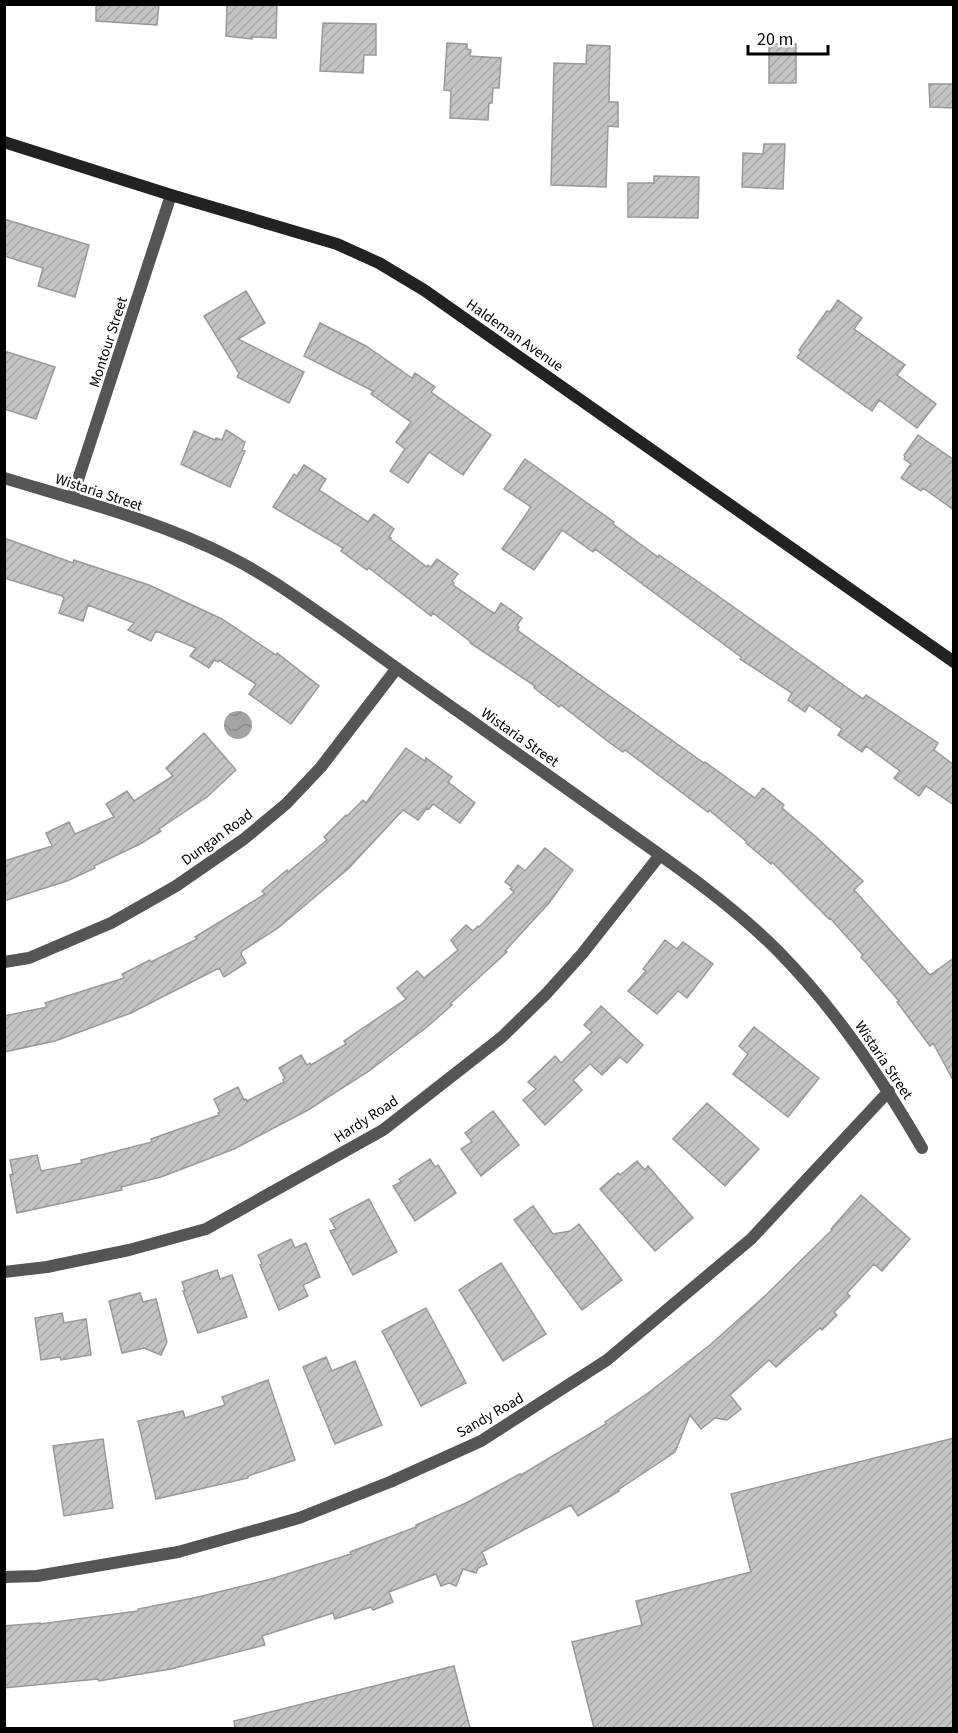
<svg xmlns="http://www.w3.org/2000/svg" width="958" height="1733" font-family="'Source Sans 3',sans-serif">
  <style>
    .water { fill: url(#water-waves) }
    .building { fill: url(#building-hatch); stroke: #999; stroke-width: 1.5 }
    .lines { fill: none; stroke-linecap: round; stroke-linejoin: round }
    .minor { stroke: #555; stroke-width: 12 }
    .secondary { stroke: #222; stroke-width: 12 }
    .labels { text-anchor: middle; stroke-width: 5; stroke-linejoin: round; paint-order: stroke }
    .street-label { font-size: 15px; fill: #000; stroke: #fff }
  </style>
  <defs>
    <pattern id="water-waves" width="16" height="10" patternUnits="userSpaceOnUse" patternTransform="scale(1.5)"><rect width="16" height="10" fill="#a3a3a3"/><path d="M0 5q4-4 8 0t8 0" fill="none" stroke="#8b8b8b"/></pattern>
    <pattern id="building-hatch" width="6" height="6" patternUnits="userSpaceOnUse" patternTransform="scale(1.5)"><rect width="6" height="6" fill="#c4c4c4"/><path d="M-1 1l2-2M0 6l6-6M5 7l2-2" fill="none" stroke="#a7a7a7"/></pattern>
  </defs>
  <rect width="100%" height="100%" fill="#fff"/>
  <!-- water -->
  <path class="water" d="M224 725a14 14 0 1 1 28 0a14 14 0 1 1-28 0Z"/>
  <!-- building -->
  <path class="building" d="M96,4H159L157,25L96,21Z
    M227,4H277L276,38L252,37V39L226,36Z
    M323,23L376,24V55H364L363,73L320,71Z
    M447,43L467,44V49L471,50L470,56L501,58L499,88H493L492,103H489L488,120L450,118L451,91L444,90Z
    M769,44H796V83H769Z
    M587,45L610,46L609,102H618V127L608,126L606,187L551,185L554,63L586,64Z
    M929,84H954V108L930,107Z
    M764,144H785L783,189L742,187L743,153L763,154Z
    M654,176L699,177L698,218L628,217V183H654Z
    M4,219L89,245L75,297L38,286L43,268L4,256Z
    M246,291L265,323L238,339L304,372L289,403L237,377L239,373L204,316Z
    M838,300L862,318L854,329L905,365L897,375L936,404L917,428L879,400L872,411L797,357L801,352L799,350L827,311L830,312Z
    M320,323L366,346L412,378L415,373L435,387L431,392L491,435L463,475L429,452L408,483L390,471L405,449L396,442L411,422L371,394L373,391L304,356Z
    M4,351L55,367L36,419L4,409Z
    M226,430L245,442L242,450L245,451L230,487L181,464L194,431L215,440L216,438L222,440Z
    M918,435L954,460V510L923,488L921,491L901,478L911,464L904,459L905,457L904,455Z
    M525,459L614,522L613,524L658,557L659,555L697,581L863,699L866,695L938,743L934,750L954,765V805L926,786L919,796L894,778L900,771L866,746L862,752L838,735L842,729L809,705L805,712L788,700L792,693L740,659L741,657L595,549L593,552L562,530L534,570L502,549L531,507L504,489Z
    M304,465L326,479L319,490L368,522L374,514L394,529L389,537L391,538L390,539L427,567L428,565L431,567L437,559L458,574L452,581L454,583L453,585L492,612L495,613L501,603L522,618L517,625L519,627L517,630L704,763L705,762L755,798L763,788L784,805L782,808L815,836L863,881L854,890L856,892L930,975L954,958V1082L933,1043L930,1046L897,1002L899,1001L861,957L863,955L830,918L829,919L772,862L771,864L746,843L747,842L709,810L708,812L625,750L623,752L610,743L561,705L559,707L546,697L534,688L535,686L470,643L471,642L433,613L431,616L369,568L367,570L341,551L343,548L273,507L294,474L297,476Z
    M4,538L73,563L74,560L149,585L222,619L276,655L277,653L319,686L291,724L249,694L256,684L219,660L218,662L214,660L209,668L190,656L196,648L156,631L151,641L128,630L134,623L88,605L83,621L59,613L64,598L62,596L4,578Z
    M204,733L236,770L207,797L159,829L161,831L140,844L94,866L95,868L67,881L4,901V861L52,846L46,833L69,822L75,834L114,817L106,804L127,791L134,801L173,776L166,768Z
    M406,748L425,761L426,758L452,777L448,782L475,803L460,823L433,804L429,809L427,808L418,820L403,810L348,869L278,928L242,951L241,954L246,963L224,977L219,968L131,1013L55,1041L4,1052V1016L47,1007L45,1003L124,978L122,974L150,960L151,962L197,939L195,937L265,894L262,891L287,870L288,872L327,840L324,837L346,815L347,816L363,800L366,803Z
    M545,848L573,870L549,903L505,951L507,952L450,1004L452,1005L427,1027L369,1071L308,1110L234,1149L161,1177L121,1187L122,1190L17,1213L10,1175L13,1174L10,1160L37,1155L41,1171L82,1163L81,1160L152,1142L151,1139L219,1115L218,1113L220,1112L214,1099L238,1087L244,1100L246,1099L247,1101L284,1082L283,1080L285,1078L279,1068L301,1055L307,1065L310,1063L311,1065L346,1044L344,1041L406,999L397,988L417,971L424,978L458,950L451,940L466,925L473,931L478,926L479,927L514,892L510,889L512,887L505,882L518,865L525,871Z
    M665,940L677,949L683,942L713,964L687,998L678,991L657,1014L628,991L646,971L643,969Z
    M601,1006L643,1045L627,1063L620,1057L602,1075L590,1064L573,1080L582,1090L545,1125L523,1100L536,1089L528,1082L555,1056L561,1063L592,1032L584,1025Z
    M754,1027L819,1078L788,1117L733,1074L748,1054L739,1046Z
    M707,1103L759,1149L725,1186L673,1139Z
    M493,1111L519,1145L481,1176L461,1149L472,1142L465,1133Z
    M430,1159L435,1167L438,1165L456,1193L415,1221L393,1186L401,1182L399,1179Z
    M637,1161L645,1170L648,1166L693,1218L655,1251L600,1189L618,1173L620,1175Z
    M861,1195L910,1239L882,1271L874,1264L847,1293L850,1296L834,1312L837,1315L822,1330L820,1328L776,1367L769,1360L730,1395L741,1409L727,1420L715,1418L701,1429L690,1415L675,1452L618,1490L619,1491L578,1516L571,1505L482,1552L487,1564L478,1568L476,1573L463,1569L456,1586L449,1583L441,1586L436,1574L389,1592L393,1602L373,1610L371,1607L335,1619L333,1613L262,1636L265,1645L171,1669L99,1681L98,1679L4,1688V1626L40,1623V1624L138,1611V1609L198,1597L271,1579L351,1554L350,1552L416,1527V1525L466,1503L520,1474L521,1475L606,1424L605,1422L648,1393L710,1345L767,1294L832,1230L831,1229Z
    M369,1199L397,1252L353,1275L330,1231L336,1229L330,1219Z
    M533,1206L553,1234L570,1231L579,1224L622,1280L582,1310L514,1220Z
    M291,1239L295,1248L306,1243L320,1277L303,1285L308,1296L279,1310L260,1265L262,1264L258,1255Z
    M501,1263L546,1334L503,1361L459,1290Z
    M217,1270L220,1279L232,1275L247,1317L198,1333L183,1291H185L182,1282Z
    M140,1293L143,1302L156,1299L167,1342L161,1355L144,1348L122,1353L109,1301Z
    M426,1308L466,1383L421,1406L382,1331Z
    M62,1313L64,1323L86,1319L91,1355L61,1360L60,1357L41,1360L35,1318Z
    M326,1357L332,1371L355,1361L382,1425L335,1444L303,1367Z
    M268,1380L295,1460L248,1476V1478L156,1499L138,1421L183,1411L185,1418L225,1405L222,1397Z
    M954,1438V1728H594L572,1642L642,1625L636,1601L751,1572L731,1494Z
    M103,1439L113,1508L64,1516L53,1446Z
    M454,1666L470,1728H235L234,1721Z"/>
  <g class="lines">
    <!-- minor -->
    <path class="minor" d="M4,478C80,501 159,521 230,557C268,576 303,602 338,626C380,656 423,687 466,717C521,756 577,796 632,835C683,871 734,907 778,951C837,1011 880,1076 922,1148
      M72,498L171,195
      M4,962L29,958L111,923L176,886L244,839L286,804L321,767L397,668
      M4,1272L47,1267L129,1250L206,1229L383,1130L502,1037L546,994L582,954L660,855
      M4,1577L37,1576L178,1552L299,1518L390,1482L481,1441L607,1360L751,1239L889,1091"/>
    <!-- secondary -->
    <path class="secondary" d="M4,142L171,195L337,244L379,263L424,290L954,662"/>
  </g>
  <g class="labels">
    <!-- street labels -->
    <g class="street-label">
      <text transform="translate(515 335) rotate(35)" y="5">Haldeman Avenue</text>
      <text transform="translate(108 342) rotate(-72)" y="5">Montour Street</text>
      <text transform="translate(99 492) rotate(18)" y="5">Wistaria Street</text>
      <text transform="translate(520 737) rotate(35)" y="5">Wistaria Street</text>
      <text transform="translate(217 837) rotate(-36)" y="5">Dungan Road</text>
      <text transform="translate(884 1060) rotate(56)" y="5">Wistaria Street</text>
      <text transform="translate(366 1119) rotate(-33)" y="5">Hardy Road</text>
      <text transform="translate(490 1415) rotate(-30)" y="5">Sandy Road</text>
    </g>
  </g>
  <!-- border -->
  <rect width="958" height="1733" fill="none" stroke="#000000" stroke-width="12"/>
  <!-- scale -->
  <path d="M748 45v9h80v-9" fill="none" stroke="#000000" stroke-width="3"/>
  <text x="757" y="45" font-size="18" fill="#000000" stroke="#ffffff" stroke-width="4.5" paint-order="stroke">20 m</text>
</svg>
